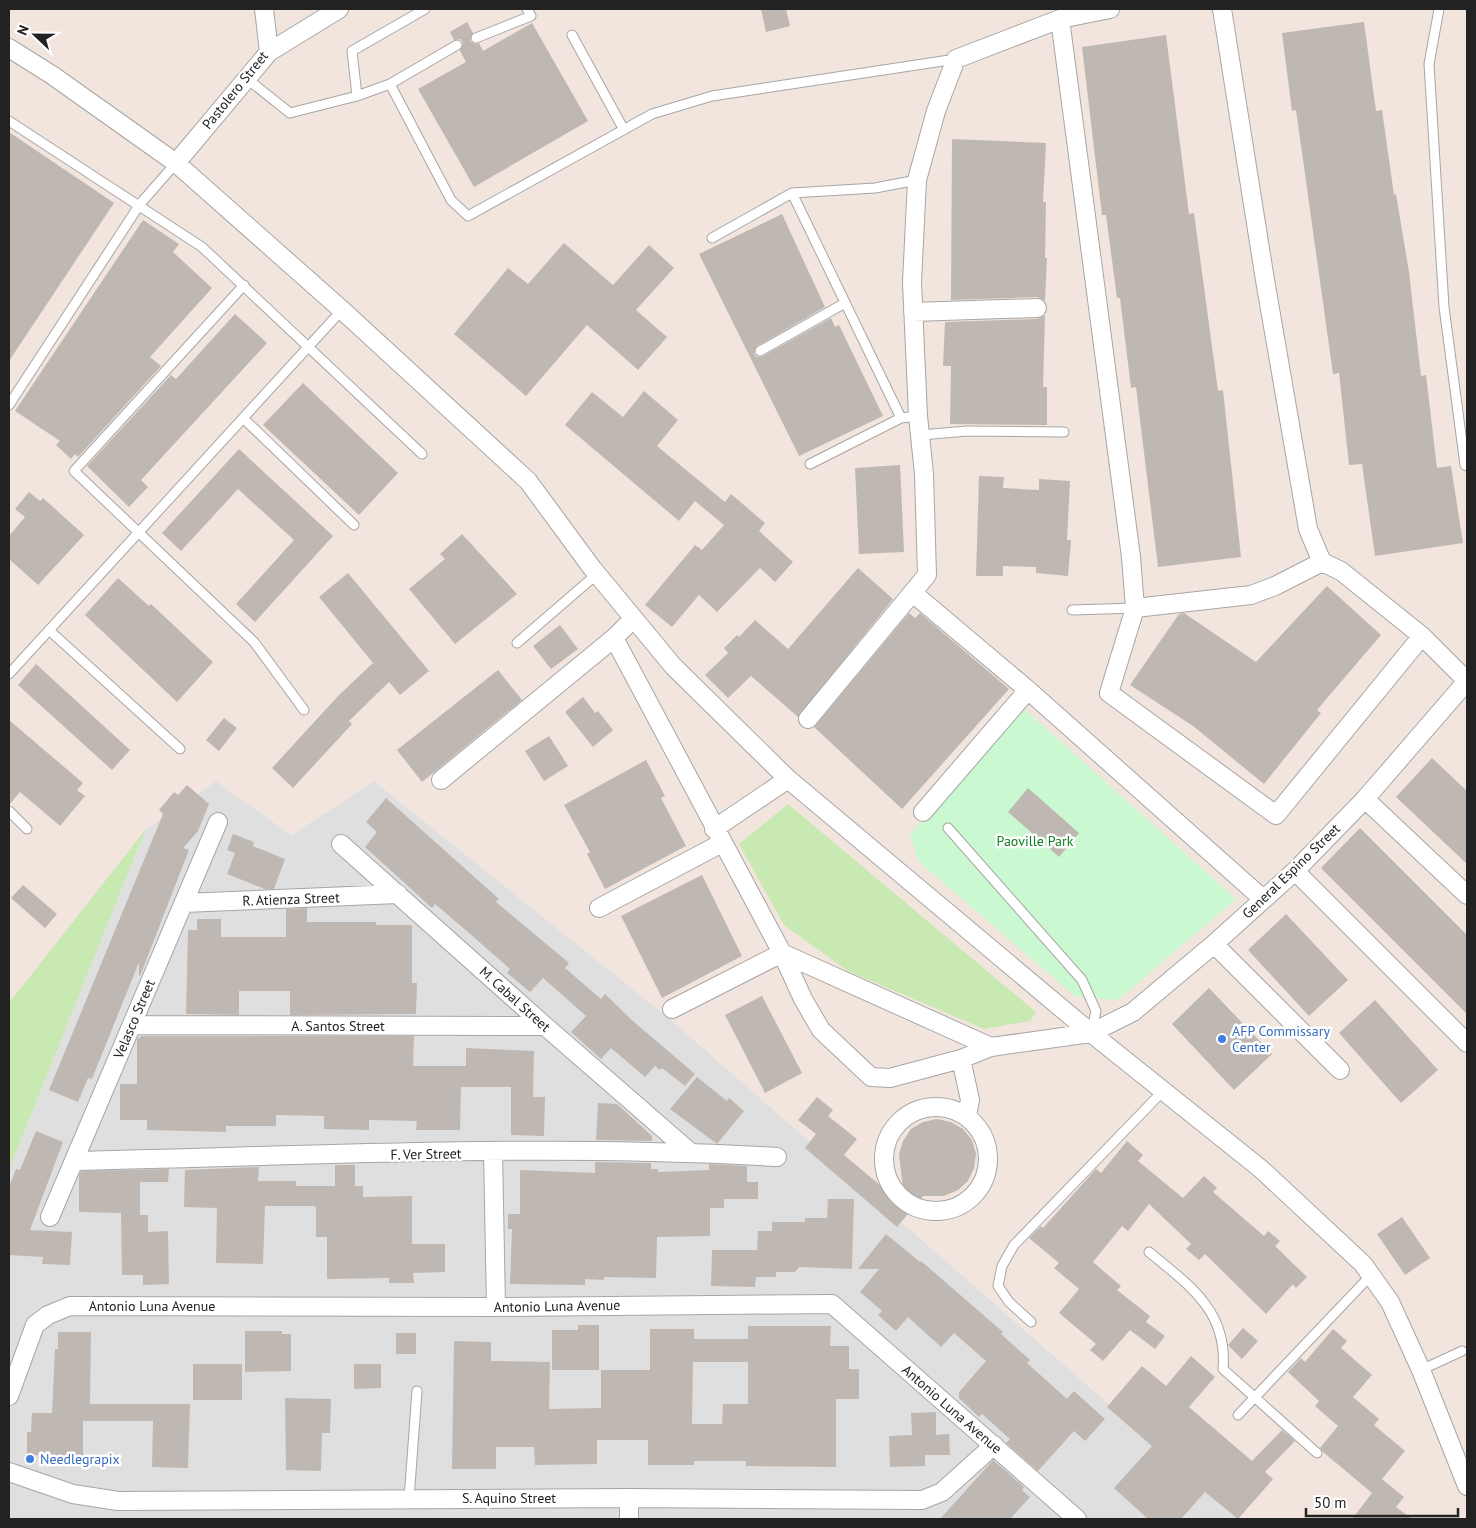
<svg xmlns="http://www.w3.org/2000/svg" width="1476" height="1528" font-family="'PT Sans',sans-serif">
  <style>
    .residential { fill: #e0dfdf }
    .military { fill: #f2e5dd }
    .grass { fill: #c8e9b2 }
    .park { fill: #c9f8d1 }
    .building { fill: #bfb8b2; fill-rule: evenodd }
    .lines { fill: none; stroke-linecap: round; stroke-linejoin: round }
    .lane-casing { stroke: #a6a6a6; stroke-width: 11 }
    .street-casing { stroke: #a6a6a6; stroke-width: 20 }
    .lane { stroke: #fff; stroke-width: 9 }
    .street { stroke: #fff; stroke-width: 18 }
    .shop-dot { fill: #3f7fe0; stroke: #fff; stroke-width: 2 }
    .labels { text-anchor: middle; stroke-width: 5; stroke-linejoin: round; paint-order: stroke }
    .street-label { font-size: 14px; fill: #222; stroke: #fff }
    .park-label { font-size: 14px; fill: #108023; stroke: #fff }
    .shop-label { font-size: 14px; fill: #366cbe; stroke: #fff; text-anchor: start }
  </style>
  <rect width="100%" height="100%" fill="#f2f0e9"/>
  <!-- residential -->
  <path class="residential" d="M216,781L291,835L374,781L670,1019L1240,1519H9V1170L146,829Z"/>
  <!-- military -->
  <path class="military" d="M9,9H1467V1519H1240L670,1019L374,781L291,835L216,781L146,829L9,1170Z"/>
  <!-- grass -->
  <path class="grass" d="M788,804L1036,1012L1030,1021L984,1029L848,971L784,925L739,844Z
    M146,829L9,1170V1003Z"/>
  <!-- park -->
  <path class="park" d="M1022,707L1236,899L1118,1000L1075,996L918,861L910,835Z"/>
  <!-- building -->
  <path class="building" d="M761,9H786L790,26L766,32Z
    M467,22L473,33L470,41L475,44L479,43L483,51L532,23L588,121L474,187L418,89L466,62L460,51L463,42L460,39L454,40L450,32Z
    M1364,22L1376,111L1382,110L1394,195L1396,194L1409,272L1421,376L1426,375L1437,468L1451,466L1463,543L1375,556L1362,464L1349,465L1339,373L1333,374L1296,110L1292,111L1282,33Z
    M1166,35L1189,214L1194,213L1218,391L1223,390L1241,557L1158,567L1136,387L1131,388L1120,298H1117L1106,215H1102L1082,47Z
    M9,132L114,203L9,361Z
    M952,139L1046,143L1043,202H1046L1045,258H1047L1045,301L1037,297L951,300Z
    M782,214L825,307L757,346L754,354L757,357L763,356L831,318L835,327L839,325L883,416L799,456L699,254Z
    M143,220L179,244L173,252L212,288L150,357L161,366L78,457L75,454L71,459L56,445L60,441L15,411Z
    M564,243L613,285L649,245L674,268L636,310L667,337L638,370L587,325L526,396L454,334L508,268L528,284Z
    M235,314L267,343L141,480L148,487L129,507L87,466L171,375L176,379Z
    M1045,315L1043,387H1047V425L950,424L951,366H943L945,322L1037,319Z
    M303,383L398,473L359,515L263,425Z
    M644,391L678,420L657,446L725,502L731,494L765,523L759,531L793,562L775,582L760,568L717,612L699,595L672,627L645,605L695,545L702,550L724,525L695,501L679,521L565,425L592,392L623,417Z
    M239,449L333,536L255,622L236,604L294,540L238,489L181,551L162,533Z
    M900,465L904,552L859,554L855,468Z
    M979,476L1004,477L1003,488L1039,490V479L1070,481L1067,540H1071L1068,576L1036,573V567L1003,566V576H976Z
    M29,492L40,501L43,498L84,535L38,585L9,559V536L25,517L15,509Z
    M462,534L517,594L455,644L409,589L445,559L440,554Z
    M858,568L893,599L798,717L751,676L728,698L705,675L728,653L724,648L737,635L739,637L755,620L788,649Z
    M348,573L429,671L400,695L389,682L349,721L352,724L293,788L272,768L339,695L373,663L319,597Z
    M118,578L149,606L151,604L213,662L177,702L85,615Z
    M1327,586L1381,635L1317,710L1321,713L1264,784L1193,726L1130,685L1179,614L1184,613L1256,662Z
    M909,613L915,618L920,613L1009,689L902,809L814,727Z
    M560,625L578,649L551,669L533,646Z
    M36,664L130,750L112,770L18,685Z
    M498,670L522,700L422,782L397,750Z
    M583,697L595,713L598,711L613,730L593,747L565,712Z
    M224,718L237,728L219,751L206,740Z
    M9,720L83,783L77,790L85,796L60,826L20,792L9,805Z
    M549,736L568,766L544,781L525,751Z
    M1432,758L1467,791V864L1396,797Z
    M646,760L665,796L661,798L686,846L605,889L587,854L590,852L564,805Z
    M187,785L209,804L198,831L183,848L189,850L140,976L139,975V962L92,1079L88,1078L78,1102L49,1090L163,814L159,810L174,792L178,795Z
    M1028,788L1079,833L1059,857L1008,812Z
    M386,798L499,899L496,902L569,963L565,968L601,999L605,994L634,1022L695,1074L685,1086L662,1068L660,1070L655,1066L645,1077L611,1048L601,1059L571,1032L586,1016L543,978L530,992L507,973L510,969L469,933L435,904L432,908L365,847L377,832L366,822Z
    M1360,828L1467,935V1014L1321,868Z
    M233,834L254,842L253,846L285,859L274,889H265L227,874L235,853L227,850Z
    M702,875L742,956L662,998L621,916Z
    M23,885L57,914L45,928L11,898Z
    M307,908V922H376V925H412V983H417L416,1014L290,1015V991H239V1015L186,1014L188,930H197V919H221V937H286V909Z
    M1286,914L1348,980L1309,1016L1248,950Z
    M1209,988L1272,1054L1234,1090L1172,1024Z
    M762,996L802,1073L765,1093L725,1015Z
    M1375,1000L1438,1070L1401,1103L1339,1033Z
    M142,1036H414L413,1066H466V1048L534,1051L533,1097H545L544,1136L511,1135V1087H461L460,1130H416L417,1121L369,1120V1130L324,1129V1116L276,1115V1126H226V1132L147,1130V1120H120V1084H137V1039Z
    M697,1077L727,1101L729,1098L744,1111L717,1144L670,1109Z
    M817,1097L833,1110L828,1116L857,1139L844,1155L905,1206L899,1154L903,1141L911,1129L923,1122L937,1119L951,1122L963,1129L972,1140L976,1154L974,1168L968,1181L958,1190L944,1196H923L897,1227L805,1148L816,1134L798,1120Z
    M598,1103L617,1104L652,1136V1141L596,1140Z
    M36,1131L63,1142L30,1230L72,1232L70,1265L42,1264L43,1257L9,1255V1187L16,1169L20,1170Z
    M1127,1141L1143,1155L1138,1161L1183,1198L1204,1176L1217,1188L1213,1192L1264,1236L1268,1231L1280,1241L1275,1246L1307,1277L1296,1288L1293,1284L1266,1314L1205,1254L1199,1260L1186,1249L1191,1244L1149,1204L1128,1231L1122,1226L1093,1262L1121,1286L1117,1290L1150,1316L1146,1322L1165,1336L1155,1349L1130,1330L1103,1361L1090,1350L1096,1344L1059,1313L1079,1289L1054,1268L1059,1263L1029,1238L1041,1226L1043,1228L1096,1169L1101,1173Z
    M595,1162L651,1163V1169H658V1172L709,1170V1164L747,1166V1182H758V1199H724V1208H710V1236L657,1237L656,1278L604,1277V1280L585,1279V1285L510,1284L512,1229H508V1214H520V1170L595,1173Z
    M335,1165H355V1186H363V1197L412,1196V1244H445V1272L413,1273L414,1283H389V1278L327,1279V1237H316V1207L313,1206H265L263,1264L216,1263L217,1208L184,1207L185,1170L259,1167L258,1181H296V1186H335Z
    M169,1169L168,1182H140V1215H148V1232L168,1231L169,1284L143,1285V1275H122L121,1213L79,1212V1175L81,1171Z
    M828,1199H854L852,1269L799,1267L795,1272H776V1277H756L755,1287L711,1286L712,1250H757L758,1231H772V1222H805V1218H827Z
    M1402,1217L1430,1258L1405,1275L1377,1234Z
    M886,1234L920,1262L921,1261L1003,1332L1001,1334L1030,1360L1027,1363L1067,1399L1074,1391L1105,1419L1085,1441L1074,1431L1038,1471L1006,1443L1010,1439L982,1414L979,1417L959,1398V1392L986,1361L954,1333L941,1347L908,1317L896,1331L878,1315L882,1311L860,1292L879,1269H858Z
    M578,1325H599V1370H552V1330H578Z
    M748,1326H831L830,1346H849V1369H859V1399H836V1467L746,1466V1461H694V1465H648V1440H597V1464L535,1465L534,1447H496V1469H452L454,1341L491,1342V1361L550,1362L549,1409L601,1408V1370H650V1329H694V1339H748ZM693,1362H748V1404H723L722,1424H692Z
    M1243,1328L1258,1341L1242,1359L1228,1345Z
    M1333,1329L1347,1341L1341,1348L1372,1375L1353,1397L1379,1419L1374,1425L1405,1451L1382,1479L1404,1497L1396,1507L1412,1519H1352L1372,1493L1323,1452L1320,1448L1338,1426L1315,1406L1319,1401L1288,1372L1301,1358L1305,1362Z
    M245,1331H282V1334H291V1371L245,1372Z
    M58,1332H91L90,1404H190L188,1468L152,1467L153,1421H83V1456L27,1455V1432H31L32,1413H52L55,1349H58Z
    M396,1333H416V1354H396Z
    M1191,1356L1215,1377L1189,1407L1252,1461L1282,1430L1295,1441L1265,1472L1273,1479L1238,1519L1205,1492L1181,1519H1148L1114,1488L1152,1446L1107,1407L1142,1366L1166,1386Z
    M193,1364H242V1400H193Z
    M354,1364H381V1388L354,1389Z
    M285,1398L331,1399L330,1433H322L321,1471L286,1470Z
    M936,1412V1435L949,1434L950,1455H925V1466L890,1467L889,1436L912,1435L911,1413Z
    M993,1460L1024,1487L1022,1490L1030,1497L1010,1519H940Z"/>
  <g class="lines">
    <!-- lane casing -->
    <g class="lane-casing">
      <path id="lane" d="M1439,9L1429,64L1444,307L1465,465L1467,466
        M572,35L624,130
        M476,38L531,16L527,9
        M246,78L290,113L357,96L390,84L457,45
        M390,84L451,200L468,216L652,114L712,96L956,59
        M357,96L352,51L425,9
        M9,121L202,247L422,454
        M792,193L901,418
        M712,238L792,193L875,188L917,180
        M244,285L74,471L254,642L304,710
        M760,351L845,303
        M9,405L140,204L176,163
        M243,418L354,525
        M921,435L967,431L1064,432
        M810,464L901,418L918,416
        M1072,610L1135,608
        M50,631L180,749
        M517,643L597,574
        M9,674L342,310
        M9,811L27,829
        M948,828L1082,980L1096,1011L1091,1033
        M1149,1252C1189,1285 1228,1311 1223,1369L1317,1453
        M1031,1322L1009,1302L998,1286L1002,1266L1014,1245L1163,1091
        M1421,1370L1462,1351
        M1238,1415L1372,1274
        M409,1499L417,1391"/>
    </g>
    <!-- street casing -->
    <g class="street-casing">
      <path id="street" d="M1222,9L1265,280L1308,529L1322,562L1341,571L1422,636L1467,681
        M1060,19L1131,557L1135,608L1109,693L1276,815L1422,636
        M9,48L52,75L176,163L342,310L528,481L592,568L673,666L788,779L1091,1033L1261,1169L1363,1264L1390,1302L1421,1370L1467,1486
        M269,52L339,9
        M176,163L269,52L264,9
        M913,312L1037,308
        M914,594L1028,690L1263,899
        M1135,608L1251,595L1275,586L1322,562
        M614,638L782,953L803,999L821,1030L871,1077L890,1078L961,1059L991,1047L1091,1033L1133,1012L1214,944L1295,871L1365,799L1467,681
        M808,719L927,575L924,474L918,416L912,282L917,180L936,111L956,59L1060,19L1110,9
        M441,780L614,638L633,619
        M1365,799L1467,895
        M923,812L1028,690
        M714,829L788,779
        M341,844L545,1026L690,1152
        M1295,871L1467,1043
        M184,903L398,894
        M599,908L722,843
        M1214,944L1340,1070
        M672,1009L782,953L991,1047
        M132,1025L545,1026
        M961,1059L970,1100L967,1116
        M884 1159a52 52 0 1 1 104 0a52 52 0 1 1-104 0Z
        M493,1152L496,1307
        M74,1161C308,1156 544,1143 777,1157
        M50,1217L218,822
        M9,1396L35,1325L48,1315L70,1306L496,1307L832,1304L1077,1519
        M9,1472L73,1494L118,1501L629,1498L922,1500L942,1492L994,1445
        M629,1519V1498"/>
    </g>
    <!-- lane -->
    <use href="#lane" class="lane"/>
    <!-- street -->
    <use href="#street" class="street"/>
  </g>
  <!-- markers -->
  <g class="shop-dot">
    <circle cx="1222" cy="1039" r="5"/>
    <circle cx="30" cy="1459" r="5"/>
  </g>
  <g class="labels">
    <!-- street labels -->
    <g class="street-label">
      <text transform="translate(235 90) rotate(-51)" y="5">Pastolero Street</text>
      <text transform="translate(1291 871) rotate(-44)" y="5">General Espino Street</text>
      <text transform="translate(291 899) rotate(-2)" y="5">R. Atienza Street</text>
      <text transform="translate(515 999) rotate(42)" y="5">M. Cabal Street</text>
      <text transform="translate(134 1019) rotate(-67)" y="5">Velasco Street</text>
      <text x="338" y="1031">A. Santos Street</text>
      <text transform="translate(426 1154) rotate(-1)" y="5">F. Ver Street</text>
      <text x="152" y="1311">Antonio Luna Avenue</text>
      <text transform="translate(557 1306) rotate(-1)" y="5">Antonio Luna Avenue</text>
      <text transform="translate(952 1409) rotate(41)" y="5">Antonio Luna Avenue</text>
      <text x="509" y="1503">S. Aquino Street</text>
    </g>
    <!-- park labels -->
    <g class="park-label">
      <text x="1035" y="846">Paoville Park</text>
    </g>
    <!-- shop labels -->
    <g class="shop-label">
      <text x="1232" y="1036">AFP Commissary<tspan x="1232" dy="16">Center</tspan></text>
      <text x="40" y="1464">Needlegrapix</text>
    </g>
  </g>
  <!-- border -->
  <rect width="1476" height="1528" fill="none" stroke="#222222" stroke-width="20"/>
  <!-- north arrow -->
  <g transform="translate(35 35) rotate(292)" stroke="#ffffff" stroke-width="4" paint-order="stroke">
  <path d="M0-4L9 19L0 12L-9 19Z" fill="#222222"/>
  <text y="-8" font-size="14" font-weight="bold" text-anchor="middle" fill="#222222">N</text>
  </g>
  <!-- scale -->
  <path d="M1306 1508v8h152v-8" fill="none" stroke="#222222" stroke-width="2.5"/>
  <text x="1314" y="1508" font-size="15" fill="#222222" stroke="#ffffff" stroke-width="4" paint-order="stroke">50 m</text>
</svg>
